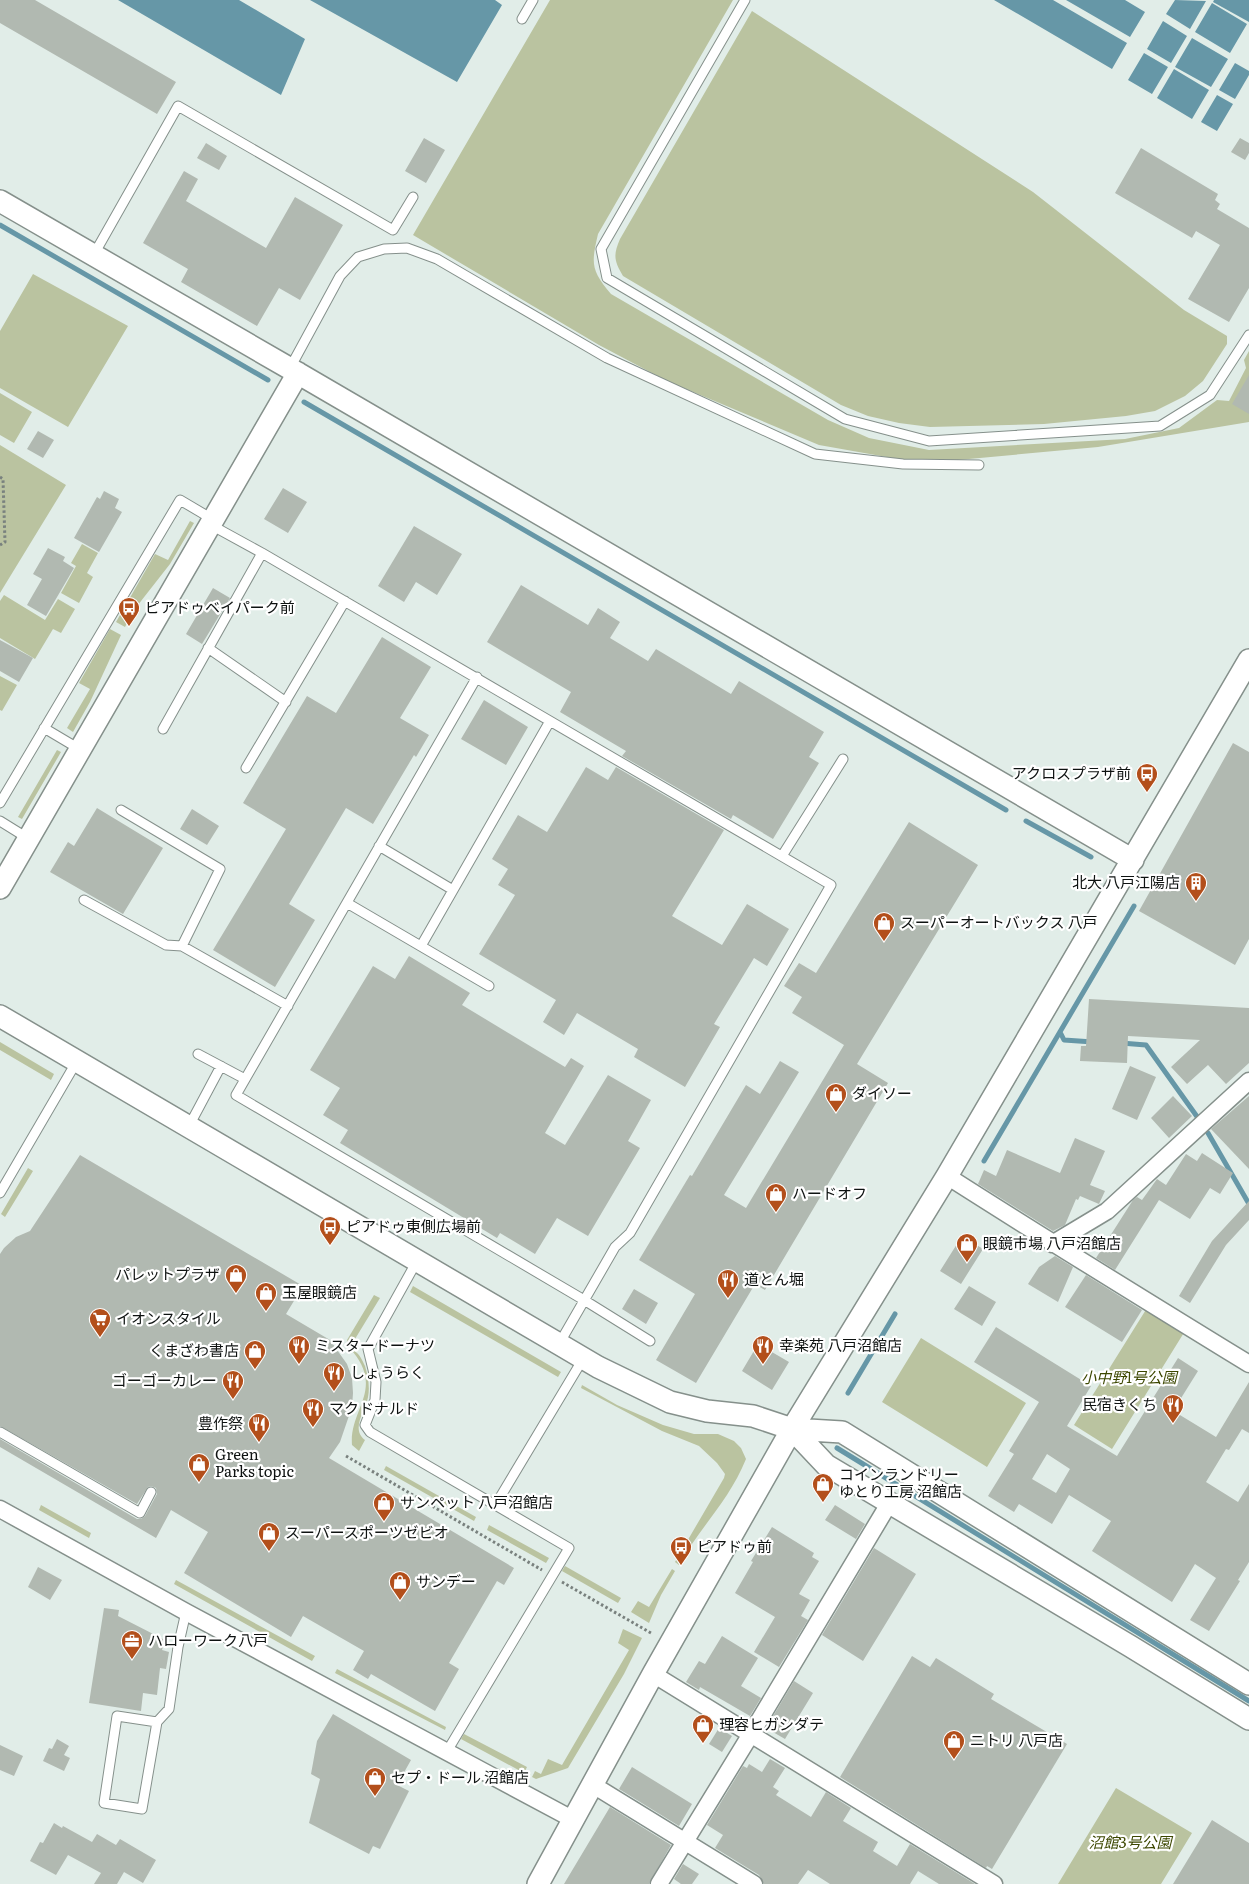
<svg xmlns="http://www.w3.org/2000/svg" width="1249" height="1884" font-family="Literata,'Noto Sans JP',serif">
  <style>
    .green { fill: #bac3a0 }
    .water { fill: #6697a7 }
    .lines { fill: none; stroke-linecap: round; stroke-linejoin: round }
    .stream { stroke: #6697a7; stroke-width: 5 }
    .building { fill: #b1b9b1; fill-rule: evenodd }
    .service-casing { stroke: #85908b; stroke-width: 11 }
    .minor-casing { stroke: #85908b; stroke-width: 19 }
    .tertiary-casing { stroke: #85908b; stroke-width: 24 }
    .path { stroke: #79817e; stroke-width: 3; stroke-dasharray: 2.5 2.5; stroke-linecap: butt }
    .service { stroke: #fff; stroke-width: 9 }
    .minor { stroke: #fff; stroke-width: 16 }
    .tertiary { stroke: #fff; stroke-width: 21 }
    .labels { text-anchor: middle; stroke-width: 4.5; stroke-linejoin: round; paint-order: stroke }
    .poi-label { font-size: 15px; fill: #0e1211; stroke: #fff; text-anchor: start }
    .park-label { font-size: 15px; font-style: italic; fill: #3c4700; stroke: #fff }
  </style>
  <rect width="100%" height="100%" fill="#e1ede8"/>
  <!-- green -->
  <path class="green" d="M550,0H733L598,234C591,264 591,270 611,294L828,420L869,438L929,450L1125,439L1179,428L1217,400L1229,401L1246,368L1244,360L1249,351V422L1098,447L958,460L898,459L819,445L667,381L599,345L413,235Z
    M752,11L1033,192L1184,310L1227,336V344L1203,381L1185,396L1155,411L1126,416L1044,424L930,427L899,423L868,416L841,405L623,276C614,261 613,255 620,239Z
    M33,274L128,326L68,427L0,388V331Z
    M0,393L32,412L14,443L0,435Z
    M0,445L66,485L0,593Z
    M190,521L194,523L170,564L134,610L125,627L116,622L155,554L168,560Z
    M82,544L98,553L87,573L93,577L79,603L61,593L76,566L71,563Z
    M4,595L45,620L58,599L75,609L61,633L53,629L35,659L0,638V601Z
    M110,629L121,635L90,702L73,732L67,728L90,689L79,683Z
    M0,676L17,685L2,711L0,710Z
    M57,750L61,752L22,819L18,817Z
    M0,1042L54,1074L51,1080L0,1050Z
    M28,1168L33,1171L5,1217L1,1214Z
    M413,1286L561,1372L558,1377L410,1292Z
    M374,1295L380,1298L355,1339L351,1344H348L347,1340Z
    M1147,1308L1185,1331L1112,1449L1074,1425Z
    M921,1338L1026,1403L987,1467L882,1402Z
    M354,1351C360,1354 362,1360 365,1366C368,1376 370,1387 368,1397C366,1410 350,1429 365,1440L359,1451L352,1445C349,1410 384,1390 353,1352Z
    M582,1385L617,1405L663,1425L694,1434H718L734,1441L741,1448L746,1459C729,1501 700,1527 679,1565L675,1562L724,1478L725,1474L717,1463L699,1446L662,1431L581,1388Z
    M386,1466L476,1517L474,1521L384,1470Z
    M41,1505L91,1533L89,1538L39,1510Z
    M489,1525L549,1558L546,1563L487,1530Z
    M565,1566L621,1598L618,1603L562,1571Z
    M672,1569L675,1571L661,1595L649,1623L631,1612L638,1601L649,1607Z
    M176,1580L315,1656L312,1661L174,1584Z
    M623,1629L642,1638L624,1674L568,1768L536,1779L532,1777L535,1771L541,1774L548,1759L562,1765L629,1650L618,1643Z
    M337,1669L446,1727L445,1730L335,1673Z
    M464,1734L527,1767L524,1773L461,1739Z
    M1116,1788L1192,1833L1161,1884H1058Z"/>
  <!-- water -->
  <path class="water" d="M118,0H239L305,39L281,95Z
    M310,0H495L502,5L457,82Z
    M994,0H1053L1127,43L1112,69Z
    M1066,0H1125L1145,12L1130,37Z
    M1175,0L1206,1L1190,29L1166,14Z
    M1214,0H1249V22L1213,2Z
    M1212,3L1247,24L1230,53L1195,32Z
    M1163,21L1187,36L1171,63L1147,49Z
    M1192,38L1228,59L1211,87L1175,67Z
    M1144,53L1168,67L1152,94L1128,80Z
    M1235,63L1249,71V75L1235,99L1219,90Z
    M1174,69L1209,90L1192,119L1157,98Z
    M1217,95L1233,104L1217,131L1201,122Z"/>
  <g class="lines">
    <!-- stream -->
    <path class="stream" d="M0,225L268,380
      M304,402L1006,810
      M1026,821L1091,857
      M1060,1032L1064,1040L1093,1042
      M1121,1043L1146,1045L1198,1118
      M1208,1133L1249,1204
      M984,1161L1134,906
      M848,1393L895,1314
      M837,1448L1249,1701"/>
  </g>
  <!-- building -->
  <path class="building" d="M0,0H35L176,82L157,114L0,23Z
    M424,138L445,150L426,183L405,171Z
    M1240,138L1249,143V153L1245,160L1231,152Z
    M206,143L227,156L219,170L197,158Z
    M1141,148L1218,194L1215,200L1220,204L1217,209L1249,228V288L1229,322L1188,299L1220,245L1196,231L1192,238L1115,193Z
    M184,171L198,179L186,201L266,248L295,197L343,225L300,300L279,288L257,326L181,282L188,269L143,243Z
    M1249,375V414L1232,404Z
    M38,431L54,440L43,458L27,449Z
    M283,488L307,502L288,533L264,519Z
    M104,491L119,499L115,508L122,512L99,552L74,538L97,497L100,499Z
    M414,526L462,554L437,595L416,582L404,602L378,586Z
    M48,548L65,557L63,561L74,568L46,616L27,605L42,579L33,574Z
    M521,585L588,625L598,608L620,622L610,638L648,661L656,649L731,694L739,681L824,732L809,757L819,763L773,839L733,815L731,819L622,756L626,751L560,712L571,692L487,642Z
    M213,588L230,598L202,644L186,634Z
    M382,637L431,667L400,718L429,735L416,757L414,755L373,824L346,808L289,904L315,920L275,987L213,950L286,829L243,803L307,696L336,713Z
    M0,640L33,658L19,682L0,671Z
    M484,700L528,727L506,765L461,739Z
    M1233,743L1249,752V939L1235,965L1139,911Z
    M586,767L608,780L616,767L724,830L672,916L722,945L747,904L789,929L767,966L754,958L714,1024L720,1027L685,1087L634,1057L638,1049L577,1013L564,1035L543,1022L556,1000L479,954L515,895L498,885L508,869L492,859L518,815L547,832Z
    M97,808L163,848L123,914L50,872L68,842L74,846Z
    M192,809L219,826L207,845L180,829Z
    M909,822L978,865L857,1064L888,1083L765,1290L755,1284L696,1383L656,1360L695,1294L639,1260L690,1175L692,1176L746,1085L760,1094L780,1061L799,1072L724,1195L746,1208L844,1045L792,1013L802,997L784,986L799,963L816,973Z
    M409,956L470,993L462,1005L565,1067L571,1058L584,1066L545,1133L565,1145L608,1075L651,1100L628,1141L640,1148L588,1236L557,1218L535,1254L500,1233L497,1238L340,1143L348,1130L323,1115L340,1088L310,1070L373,966L395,979Z
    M1089,999L1249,1008V1063L1226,1084L1208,1065L1187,1084L1171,1067L1200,1040L1128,1036L1127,1063L1080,1061L1081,1046H1086Z
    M1130,1066L1156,1077L1137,1120L1112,1109Z
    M1173,1096L1192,1116L1169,1138L1151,1118Z
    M1249,1096V1169L1211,1129Z
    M1075,1138L1105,1151L1090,1185L1105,1191L1099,1204L1080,1196L1078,1200L1076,1199L1065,1225L1053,1231L978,1184L984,1170L996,1176L1007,1150L1060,1173Z
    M1202,1153L1233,1173L1220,1194L1210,1188L1190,1219L1159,1200L1115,1270L1096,1258L1133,1200L1137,1197L1142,1200L1157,1179L1166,1185L1186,1154L1197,1161Z
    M80,1155L303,1286L286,1314L330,1340L347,1364L352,1378L353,1393L352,1407L340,1442L329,1458L514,1568L504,1585L497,1581L449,1663L459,1669L435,1711L371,1674L368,1679L353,1670L364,1651L303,1616L291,1637L184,1573L208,1532L171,1510L156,1538L0,1447V1439L137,1519H141L145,1516L157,1494L156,1488L151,1486L148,1487L137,1504L0,1426V1254L4,1248L16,1237L30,1231Z
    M1249,1201V1220L1226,1245L1190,1303L1179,1296L1212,1241Z
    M962,1236L983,1249L961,1284L940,1271Z
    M1055,1256L1073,1267L1058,1302L1028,1284L1039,1267Z
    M1086,1275L1142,1310L1122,1342L1065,1307Z
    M969,1286L996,1302L982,1326L954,1309Z
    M634,1289L658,1303L646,1324L622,1309Z
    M996,1327L1091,1386L1067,1426L1117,1456L1178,1358L1198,1371L1178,1403L1180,1404L1175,1412L1216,1437L1249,1382V1433L1242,1429L1229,1450L1226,1449L1206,1482L1238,1502L1249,1484V1562L1238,1580L1240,1581L1209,1631L1190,1620L1216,1578L1195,1564L1172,1602L1092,1551L1111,1521L1069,1495L1052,1524L1019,1504L1014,1512L988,1496L1014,1454L1009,1451L1039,1402L974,1362ZM1047,1454L1070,1469L1056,1493L1032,1479Z
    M758,1344L789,1362L772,1390L742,1371Z
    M835,1505L865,1524L856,1539L825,1520Z
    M772,1527L814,1553L812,1557L819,1561L799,1594L810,1600L801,1616L808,1620L779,1667L754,1652L775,1617L735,1593L753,1562L751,1561Z
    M874,1548L916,1574L863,1661L822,1635Z
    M38,1567L62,1580L50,1600L28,1587Z
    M104,1608L119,1610L118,1616L165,1640L162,1650L169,1652L166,1669L160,1668L157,1695L143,1693L141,1711L89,1703Z
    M722,1636L758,1658L741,1686L761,1698L750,1716L700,1687L699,1690L686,1682L699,1661L705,1664Z
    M912,1656L930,1667L936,1658L994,1694L991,1699L1067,1744L992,1869L987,1866L986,1868L840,1777Z
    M794,1681L813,1693L785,1739L766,1728Z
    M333,1714L411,1760L397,1785L409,1791L380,1849L373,1846L369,1854L309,1823L320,1779L311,1774L317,1741Z
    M719,1728L732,1736L722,1752L709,1744Z
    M57,1739L69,1746L64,1755L70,1758L64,1771L43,1761L49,1748L52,1749Z
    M0,1745L23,1756L14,1776L0,1770Z
    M770,1759L785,1768L773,1787L779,1791L776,1795L811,1817L826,1792L851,1808L843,1821L878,1842L873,1851L897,1866L910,1844L975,1884H939L918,1871L910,1884H830L808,1870L798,1884H764L759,1875L715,1848L723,1835L707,1825L743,1766L747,1768L749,1764L762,1772Z
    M632,1767L692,1804L679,1826L619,1789Z
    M610,1807L671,1845L649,1884H564Z
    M1212,1820L1249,1843V1884H1173Z
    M54,1823L62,1828L63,1826L92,1842L97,1834L116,1845L120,1839L156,1860L143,1883L124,1872L117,1884H94L101,1873L68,1855L56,1875L30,1861L40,1842L43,1843Z
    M683,1864L699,1874L692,1884H681L674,1879Z"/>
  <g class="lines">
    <!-- service casing -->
    <g class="service-casing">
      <path id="service" d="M745,0L601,249L607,278L845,419L929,441L1160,426L1210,395L1249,335
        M522,19L533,0
        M93,256L178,106L393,230L413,197
        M290,368L340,276L358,257L384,249L407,248L437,259L607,358L815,454L903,464L979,465
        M211,525L262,553L831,885L630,1233L615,1247L559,1344
        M208,648L286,702
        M477,677L236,1095L584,1300L650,1341
        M44,728L81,750
        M163,729L262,553
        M246,768L345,601
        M0,803L180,500L214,520
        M121,810L220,869L182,946
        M0,821L29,839
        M379,846L453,890
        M782,856L843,759
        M84,900L166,945L182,946L288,1006
        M347,903L489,986
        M421,946L550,721
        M198,1054L245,1079
        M189,1126L221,1066
        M0,1193L77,1061
        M417,1261L368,1349L376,1382L375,1400L365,1425L370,1432L569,1548L446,1753
        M0,1432L140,1513L151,1492
        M496,1504L583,1359
        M157,1722L117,1716L104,1803L142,1809L157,1722L169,1709L178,1647L186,1612"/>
    </g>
    <!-- minor casing -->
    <g class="minor-casing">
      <path id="minor" d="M947,1176C1047,1240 1148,1302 1249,1364
        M1052,1244L1107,1211L1249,1081
        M0,1509L186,1612L574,1820
        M653,1674L994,1884
        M593,1785L754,1884
        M659,1884L751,1734L890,1502"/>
    </g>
    <!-- tertiary casing -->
    <g class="tertiary-casing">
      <path id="tertiary" d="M0,201L289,368L1133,860
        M0,888L298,373
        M0,1016L559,1344L598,1367L670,1402L707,1411L753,1416L792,1429L842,1432L1249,1684
        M792,1429L826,1465L1130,1646L1249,1719
        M538,1884L653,1674L792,1429L947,1176L1249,660"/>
    </g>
    <!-- path -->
    <path class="path" d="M0,477L3,479L5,542L0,545
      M346,1456L542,1570
      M562,1582L651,1633"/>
    <!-- service -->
    <use href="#service" class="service"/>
    <!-- minor -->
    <use href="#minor" class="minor"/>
    <!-- tertiary -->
    <use href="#tertiary" class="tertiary"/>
  </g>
  <!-- icons -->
  <defs>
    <g id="bus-pin" transform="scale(1.125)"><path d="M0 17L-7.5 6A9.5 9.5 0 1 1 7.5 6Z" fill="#b34f1b" stroke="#fff"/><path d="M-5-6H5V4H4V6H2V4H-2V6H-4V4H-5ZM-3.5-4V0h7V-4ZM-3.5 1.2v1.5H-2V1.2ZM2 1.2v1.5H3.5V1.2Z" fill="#fff"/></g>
    <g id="building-pin" transform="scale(1.125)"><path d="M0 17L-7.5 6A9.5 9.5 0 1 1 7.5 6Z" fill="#b34f1b" stroke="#fff"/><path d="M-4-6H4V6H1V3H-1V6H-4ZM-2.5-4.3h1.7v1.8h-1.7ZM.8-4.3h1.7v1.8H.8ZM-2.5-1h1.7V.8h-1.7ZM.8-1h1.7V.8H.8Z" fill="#fff"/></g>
    <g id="shop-pin" transform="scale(1.125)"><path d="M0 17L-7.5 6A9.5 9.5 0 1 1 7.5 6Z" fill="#b34f1b" stroke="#fff"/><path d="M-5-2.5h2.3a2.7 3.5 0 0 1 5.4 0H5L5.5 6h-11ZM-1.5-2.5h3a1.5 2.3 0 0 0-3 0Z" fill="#fff"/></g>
    <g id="restaurant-pin" transform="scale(1.125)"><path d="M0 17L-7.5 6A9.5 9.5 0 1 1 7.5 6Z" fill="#b34f1b" stroke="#fff"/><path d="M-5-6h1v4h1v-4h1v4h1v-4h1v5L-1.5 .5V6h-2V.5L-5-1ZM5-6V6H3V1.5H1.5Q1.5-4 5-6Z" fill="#fff"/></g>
    <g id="supermarket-pin" transform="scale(1.125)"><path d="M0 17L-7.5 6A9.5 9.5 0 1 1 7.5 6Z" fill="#b34f1b" stroke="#fff"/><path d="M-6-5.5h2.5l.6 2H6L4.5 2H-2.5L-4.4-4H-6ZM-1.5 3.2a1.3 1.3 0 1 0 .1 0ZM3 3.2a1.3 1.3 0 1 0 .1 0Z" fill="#fff"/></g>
    <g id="office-pin" transform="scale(1.125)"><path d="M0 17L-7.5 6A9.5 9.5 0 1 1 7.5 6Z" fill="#b34f1b" stroke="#fff"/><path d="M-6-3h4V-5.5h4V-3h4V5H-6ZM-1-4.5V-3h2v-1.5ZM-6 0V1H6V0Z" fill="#fff"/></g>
  </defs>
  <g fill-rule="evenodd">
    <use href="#bus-pin" x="129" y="608"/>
    <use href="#bus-pin" x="1147" y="774"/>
    <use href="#building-pin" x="1196" y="883"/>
    <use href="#shop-pin" x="884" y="923"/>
    <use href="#shop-pin" x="836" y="1094"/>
    <use href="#shop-pin" x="776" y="1194"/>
    <use href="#bus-pin" x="330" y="1227"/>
    <use href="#shop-pin" x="967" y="1244"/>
    <use href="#shop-pin" x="236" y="1275"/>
    <use href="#restaurant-pin" x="728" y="1280"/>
    <use href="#shop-pin" x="266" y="1293"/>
    <use href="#supermarket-pin" x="100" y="1319"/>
    <use href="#restaurant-pin" x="299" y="1346"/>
    <use href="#restaurant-pin" x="763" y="1346"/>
    <use href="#shop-pin" x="255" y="1351"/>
    <use href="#restaurant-pin" x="334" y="1373"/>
    <use href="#restaurant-pin" x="233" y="1381"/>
    <use href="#restaurant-pin" x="1173" y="1405"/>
    <use href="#restaurant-pin" x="313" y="1409"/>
    <use href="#restaurant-pin" x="259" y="1424"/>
    <use href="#shop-pin" x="199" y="1464"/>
    <use href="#shop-pin" x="823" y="1484"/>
    <use href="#shop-pin" x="384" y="1503"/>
    <use href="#shop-pin" x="269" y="1533"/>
    <use href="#bus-pin" x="681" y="1547"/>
    <use href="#shop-pin" x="400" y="1582"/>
    <use href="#office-pin" x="132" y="1641"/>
    <use href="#shop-pin" x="703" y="1725"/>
    <use href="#shop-pin" x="954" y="1741"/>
    <use href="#shop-pin" x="375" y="1778"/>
  </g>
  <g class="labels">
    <!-- poi labels -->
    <g class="poi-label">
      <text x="145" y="613">ピアドゥベイパーク前</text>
      <text x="1131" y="779" text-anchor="end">アクロスプラザ前</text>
      <text x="1180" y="888" text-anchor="end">北大 八戸江陽店</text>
      <text x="900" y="928">スーパーオートバックス 八戸</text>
      <text x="852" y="1099">ダイソー</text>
      <text x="792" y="1199">ハードオフ</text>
      <text x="346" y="1232">ピアドゥ東側広場前</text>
      <text x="983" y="1249">眼鏡市場 八戸沼館店</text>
      <text x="220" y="1280" text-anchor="end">パレットプラザ</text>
      <text x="744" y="1285">道とん堀</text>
      <text x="282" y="1298">玉屋眼鏡店</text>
      <text x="116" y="1324">イオンスタイル</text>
      <text x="315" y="1351">ミスタードーナツ</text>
      <text x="779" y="1351">幸楽苑 八戸沼館店</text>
      <text x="239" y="1356" text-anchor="end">くまざわ書店</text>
      <text x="350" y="1378">しょうらく</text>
      <text x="217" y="1386" text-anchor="end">ゴーゴーカレー</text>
      <text x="1157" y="1410" text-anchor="end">民宿きくち</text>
      <text x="329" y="1414">マクドナルド</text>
      <text x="243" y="1429" text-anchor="end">豊作祭</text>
      <text x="215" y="1460">Green<tspan x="215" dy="17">Parks topic</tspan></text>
      <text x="839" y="1480">コインランドリー<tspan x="839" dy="17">ゆとり工房 沼館店</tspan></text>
      <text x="400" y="1508">サンペット 八戸沼館店</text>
      <text x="285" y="1538">スーパースポーツゼビオ</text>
      <text x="697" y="1552">ピアドゥ前</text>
      <text x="416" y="1587">サンデー</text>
      <text x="148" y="1646">ハローワーク八戸</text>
      <text x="719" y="1730">理容ヒガシダテ</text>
      <text x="970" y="1746">ニトリ 八戸店</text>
      <text x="391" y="1783">セプ・ドール 沼館店</text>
    </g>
    <!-- park labels -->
    <g class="park-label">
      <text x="1129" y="1383">小中野1号公園</text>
      <text x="1130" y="1848">沼館3号公園</text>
    </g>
  </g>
</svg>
